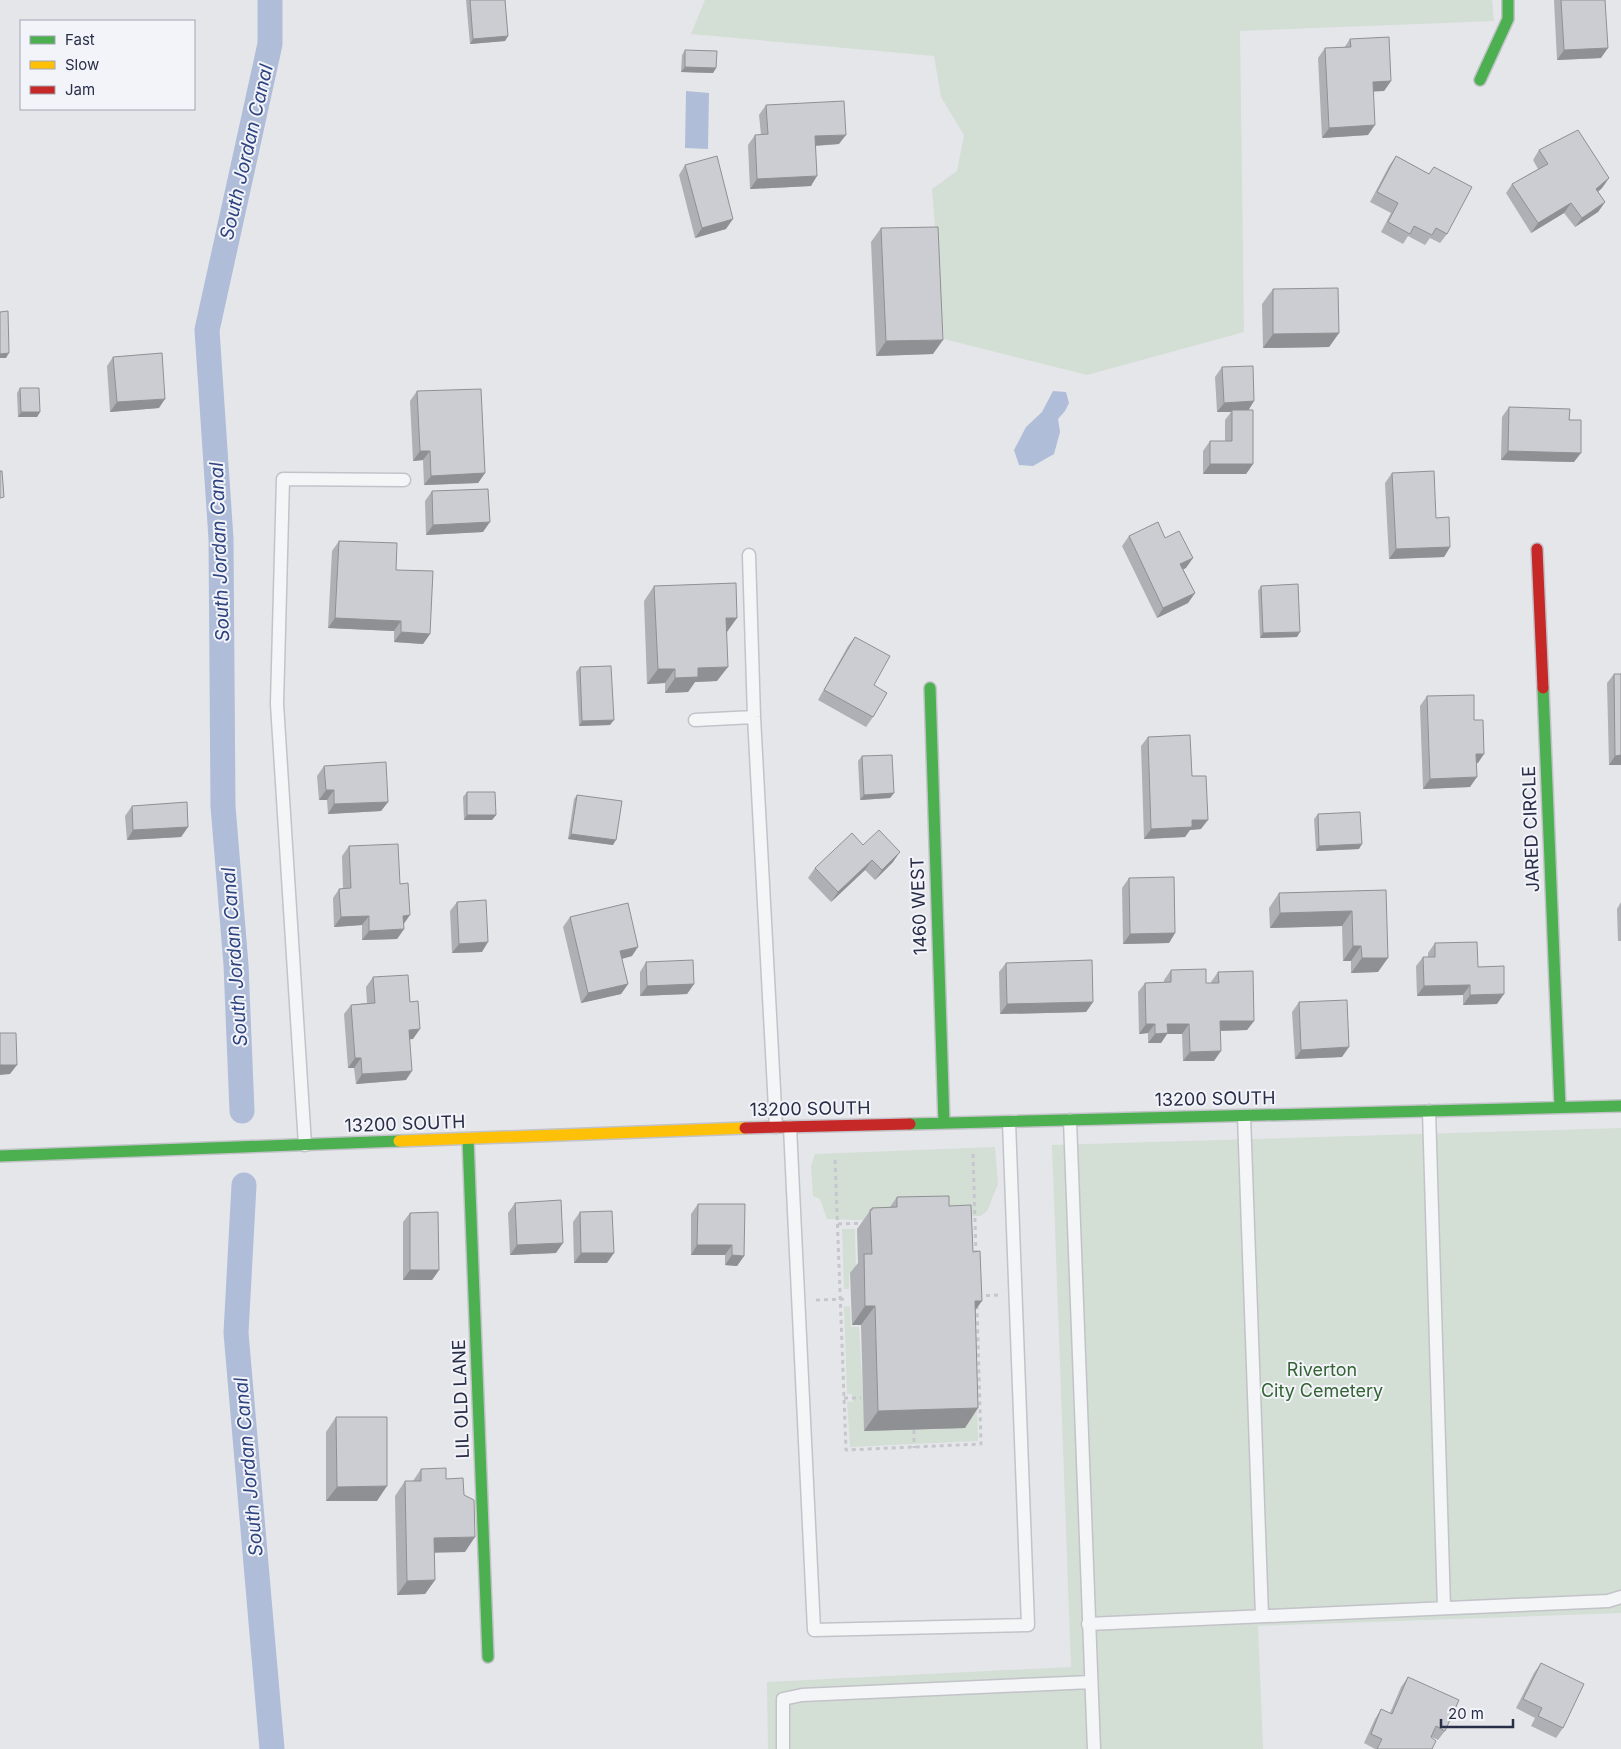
<svg xmlns="http://www.w3.org/2000/svg" width="1621" height="1749" font-family="Inter,sans-serif">
  <style>
    .green { fill: #d3ded5 }
    .water { fill: #b0bdd8 }
    .lines { fill: none; stroke-linecap: round; stroke-linejoin: round }
    .canal { stroke: #b0bdd8; stroke-width: 25 }
    .lane-casing { stroke: #c2c3c8; stroke-width: 15 }
    .fast-casing { stroke: #c2c3c8; stroke-width: 14 }
    .slow-casing { stroke: #c2c3c8; stroke-width: 14 }
    .jam-casing { stroke: #c2c3c8; stroke-width: 14 }
    .path { stroke: #c5c7cd; stroke-width: 3; stroke-dasharray: 4 4; stroke-linecap: butt }
    .lane { stroke: #f4f5f7; stroke-width: 12 }
    .fast { stroke: #4caf50; stroke-width: 11 }
    .slow { stroke: #ffc107; stroke-width: 11 }
    .jam { stroke: #c62828; stroke-width: 11 }
    .wall { fill: #afb0b5 }
    .shaded-wall { fill: #8f9093 }
    .building { fill: #cccdd2; stroke: #8f9093 }
    .labels { text-anchor: middle; stroke-width: 4; stroke-linejoin: round; paint-order: stroke }
    .street-label { font-size: 18px; fill: #282e47; stroke: #f3f4f9 }
    .park-label { font-size: 18px; fill: #346434; stroke: #f3f4f9 }
    .water-label { font-size: 19px; font-style: italic; fill: #2d4480; stroke: #f3f4f9 }
  </style>
  <rect width="100%" height="100%" fill="#e5e6ea"/>
  <!-- green -->
  <path class="green" d="M705,0H1492L1494,21L1240,31L1244,332L1087,375L944,339L932,189L957,171L964,135L941,97L934,56L691,34Z
    M1621,1128V1613L1258,1626L1263,1749H768L767,1682L1071,1667L1052,1145Z
    M995,1147L998,1184L987,1211L981,1216L855,1220L827,1219L820,1199L813,1196L811,1166L815,1154Z
    M842,1229H855L856,1272L849,1274V1289H844Z
    M844,1306L850,1307L851,1327H859L865,1430L977,1405L978,1441L850,1447L847,1401L853,1402L852,1394H847Z"/>
  <!-- water -->
  <path class="water" d="M686,91L709,93L708,149L685,148Z
    M1053,391L1066,392L1069,403L1065,411L1058,419L1060,432L1054,454L1033,466L1019,465L1014,450L1026,427L1042,412Z"/>
  <g class="lines">
    <!-- canal -->
    <path class="canal" d="M242,1111L236,965L223,806L221,539L207,330L270,44V0
      M244,1185L236,1333L272,1749"/>
    <!-- lane casing -->
    <g class="lane-casing">
      <path id="lane" d="M749,555L754,717L776,1127
        M695,720L754,717
        M1429,1111L1444,1608
        M1244,1116L1262,1616
        M1070,1120L1094,1749
        M790,1127L814,1630L1028,1625L1009,1122
        M305,1145L277,704L283,479L404,480
        M1088,1624L1608,1601L1621,1597
        M783,1749V1699L802,1695L1091,1682"/>
    </g>
    <!-- fast casing -->
    <g class="fast-casing">
      <path id="fast" d="M1480,80L1508,19V0
        M930,688L944,1123
        M1543,688L1560,1107
        M910,1124L1621,1106
        M468,1139L488,1657
        M0,1156L399,1141"/>
    </g>
    <!-- slow casing -->
    <g class="slow-casing">
      <path id="slow" d="M399,1141L745,1128"/>
    </g>
    <!-- jam casing -->
    <g class="jam-casing">
      <path id="jam" d="M1537,549L1543,688
        M745,1128L910,1124"/>
    </g>
    <!-- path -->
    <path class="path" d="M973,1154L976,1254
      M835,1160L846,1450L981,1444L977,1305
      M838,1224L864,1223
      M978,1296L999,1295
      M816,1300L848,1299
      M844,1398H861
      M914,1430V1448"/>
    <!-- lane -->
    <use href="#lane" class="lane"/>
    <!-- fast -->
    <use href="#fast" class="fast"/>
    <!-- slow -->
    <use href="#slow" class="slow"/>
    <!-- jam -->
    <use href="#jam" class="jam"/>
  </g>
  <!-- wall -->
  <path class="wall" d="M466,0H505L508,36L505,41L470,44Z
    M1554,0H1605L1601,58L1557,60Z
    M1350,39L1391,81L1384,91H1373L1368,135L1322,138L1318,58L1325,48H1344Z
    M685,50L716,68L713,73L681,72L682,55Z
    M766,105L839,144L816,146L811,186L750,189L748,145L755,135H761L759,115Z
    M1539,150L1609,178L1602,188L1598,192L1605,202L1598,212L1575,227L1564,213L1531,233L1506,193L1512,184L1538,169L1533,160Z
    M1396,156L1429,174L1434,167L1447,234L1440,243L1430,238L1425,245L1408,236L1403,244L1381,232L1391,213L1370,202L1389,166Z
    M685,165L726,229L695,238L679,175Z
    M881,228L933,354L876,356L871,242Z
    M1273,289L1339,333L1329,347L1263,348L1262,304Z
    M113,357L159,408L110,412L107,366Z
    M1222,367L1248,410L1253,464L1246,474H1203V451L1210,441H1225V420L1231,412H1217L1215,377Z
    M20,388L40,412L37,417H18L17,393Z
    M417,391L485,473L478,483L424,485L423,460L413,461L410,401Z
    M1509,407L1569,420L1574,462L1501,460L1502,417Z
    M1392,473L1436,518L1450,547L1444,557L1389,559L1385,483Z
    M432,491L483,532L426,535L425,501Z
    M1129,536L1165,538L1186,568L1183,569L1195,593L1188,603L1157,618L1122,546Z
    M339,541L396,570L430,634L423,644L394,642V631L328,628L332,551Z
    M654,586L727,632H726L717,681L695,682L688,692L665,693V683L647,684L644,601Z
    M1261,586L1297,637L1260,638L1258,591Z
    M855,637L874,685L873,717L866,727L818,700L848,646Z
    M580,667L610,725L579,726L576,672Z
    M1614,674L1621,765H1609L1607,683Z
    M1427,696L1474,720L1478,763H1476L1470,787L1423,789L1420,706Z
    M1148,737L1192,776L1201,829L1190,830L1185,837L1144,839L1141,746Z
    M862,756L894,793L890,798L860,800L858,761Z
    M324,766L388,802L381,811L328,814L327,800H319L317,776Z
    M467,792L496,815L492,820H464L463,797Z
    M577,795L613,845L568,839L574,799Z
    M132,806L188,827L181,837L127,840L125,816Z
    M1318,814L1359,849L1316,851L1314,819Z
    M863,845L893,862L875,880L865,870L831,902L808,878L815,868Z
    M349,846L400,884L404,929L397,939L362,940V925L334,927L333,898L339,889L343,888L342,856Z
    M1129,878L1175,933L1169,943L1123,944L1122,888Z
    M1386,890L1378,972L1351,973V961H1343L1342,926L1270,928L1269,908L1279,893Z
    M457,902L482,952L452,953L450,911Z
    M1621,902V941H1618L1617,909Z
    M570,917L632,956L622,959L628,984L621,994L581,1003L563,927Z
    M1435,943L1478,967L1497,1004L1463,1005V995L1417,996L1416,966L1423,957H1428V953Z
    M646,962L694,984L687,994L640,996V972Z
    M1006,963L1093,1002L1086,1012L1000,1014L999,972Z
    M1171,970L1206,983H1211V982L1218,972L1254,1021L1247,1030L1221,1031L1214,1061H1183L1182,1034H1167L1161,1043H1148V1033L1139,1034L1138,992L1145,983L1164,982V980Z
    M373,977L413,1039H410L406,1080L356,1084L354,1068H348L344,1014L351,1005L367,1003L366,987Z
    M1299,1002L1342,1057L1295,1059L1292,1012Z
    M897,1197L949,1206L973,1252L975,1310L965,1428L864,1431L861,1325H852L850,1273L858,1263L857,1229L872,1208L890,1207Z
    M515,1203L556,1253L510,1255L508,1213Z
    M698,1204L744,1256L737,1266L725,1265V1255H691V1214Z
    M580,1212L607,1263H574L573,1222Z
    M410,1213L439,1270L432,1280H403V1222Z
    M336,1417L377,1501H326V1432Z
    M421,1469L446,1479L465,1552H435V1580L425,1594L397,1595L395,1496L405,1481H413Z
    M1541,1663L1563,1728L1556,1738L1531,1726L1535,1718L1516,1708L1534,1673Z
    M1408,1677L1445,1731L1438,1740L1432,1737V1749H1375L1364,1743L1375,1719L1381,1709L1390,1713L1401,1687Z"/>
  <!-- shaded-wall -->
  <path class="shaded-wall" d="M508,36L505,41L470,44L473,39Z
    M1608,48L1601,58L1557,60L1564,50Z
    M685,67L716,68L713,73L681,72Z
    M1391,81L1384,91L1366,92L1373,82Z
    M1375,125L1368,135L1322,138L1329,128Z
    M846,135L839,144L808,146L815,136Z
    M817,176L811,186L750,189L757,179Z
    M1609,178L1602,188L1589,199L1596,189Z
    M1605,202L1598,212L1575,227L1582,218Z
    M1571,203L1564,213L1531,233L1538,223Z
    M733,219L726,229L695,238L702,228Z
    M1339,333L1329,347L1263,348L1273,334Z
    M943,340L933,354L876,356L886,341Z
    M9,353L6,358H0V354Z
    M165,399L159,408L110,412L117,402Z
    M1254,401L1248,411L1232,410L1231,412H1217L1224,403Z
    M21,412H40L37,417H18Z
    M420,451H430L423,460L413,461Z
    M1508,451L1581,453L1574,462L1501,460Z
    M1210,464H1253L1246,474H1203Z
    M485,473L478,483L424,485L431,476Z
    M490,522L483,532L426,535L433,525Z
    M1450,547L1444,557L1389,559L1396,549Z
    M1193,558L1186,568L1174,574L1180,564Z
    M1195,593L1188,603L1157,618L1163,608Z
    M335,618L401,621L394,631L328,628Z
    M726,618H737L727,632L716,633Z
    M401,632L430,634L423,644L394,642Z
    M1300,632L1297,637L1260,638L1263,633Z
    M728,667L717,681L695,682L688,692L665,693L675,678L698,668Z
    M658,669H675L665,683L647,684Z
    M614,720L610,725L579,726L582,721Z
    M1476,754H1484L1478,763L1469,764Z
    M1621,755V765H1609L1615,756Z
    M1477,777L1470,787L1423,789L1430,779Z
    M326,790H334L327,800H319Z
    M894,793L890,798L860,800L864,795Z
    M388,802L381,811L328,814L334,804Z
    M467,815H496L492,820H464Z
    M1192,820H1208L1201,829L1190,830L1185,837L1144,839L1151,829Z
    M188,827L181,837L127,840L133,830Z
    M571,834L616,840L613,845L568,839Z
    M1362,844L1359,849L1316,851L1319,846Z
    M900,852L893,862L875,880L882,870Z
    M872,860L865,870L831,902L838,892Z
    M1352,911L1342,926L1270,928L1280,913Z
    M410,915L403,925V916Z
    M369,916L362,925L334,927L341,917Z
    M404,929L397,939L362,940L369,931Z
    M1175,933L1169,943L1123,944L1130,934Z
    M488,942L482,952L452,953L459,944Z
    M1353,946H1361L1351,961H1343Z
    M638,947L632,956L613,961L620,951Z
    M1362,958H1388L1378,972L1351,973Z
    M628,984L621,994L581,1003L588,993Z
    M694,984L687,994L640,996L647,986Z
    M1470,985L1463,995L1417,996L1424,986Z
    M1504,994L1497,1004L1463,1005L1470,995Z
    M1093,1002L1086,1012L1000,1014L1007,1004Z
    M1220,1021H1254L1247,1030L1213,1031Z
    M1146,1024H1155L1148,1033L1139,1034Z
    M1167,1024H1189L1182,1034H1167L1161,1043H1148L1155,1034Z
    M420,1029L413,1039L403,1040L409,1030Z
    M1349,1047L1342,1057L1295,1059L1301,1050Z
    M1221,1051L1214,1061H1183L1190,1052Z
    M355,1058H361L354,1068H348Z
    M0,1065H17L10,1074L0,1075Z
    M412,1071L406,1080L356,1084L362,1074Z
    M563,1243L556,1253L510,1255L517,1245Z
    M697,1245H732L725,1255H691Z
    M581,1253H614L607,1263H574Z
    M732,1255L744,1256L737,1266L725,1265Z
    M410,1270H439L432,1280H403Z
    M975,1301H982L968,1320Z
    M865,1306H875L861,1325H852Z
    M978,1408L965,1428L864,1431L878,1411Z
    M387,1486L377,1501H326L337,1487Z
    M475,1537L465,1552L424,1553L434,1538Z
    M435,1580L425,1594L397,1595L407,1581Z"/>
  <!-- building -->
  <path class="building" d="M470,0H505L508,36L473,39Z
    M1561,0H1605L1608,48L1564,50Z
    M1389,37L1391,81L1373,82L1375,125L1329,128L1325,48L1351,47L1350,39Z
    M685,50L717,51L716,68L685,67Z
    M844,101L846,135L815,136L817,176L757,179L755,135L768,134L766,105Z
    M1578,130L1609,178L1596,189L1605,202L1582,218L1571,203L1538,223L1512,184L1548,164L1539,150Z
    M717,156L733,219L702,228L685,165Z
    M1396,156L1429,174L1434,167L1472,187L1447,234L1436,228L1432,235L1414,226L1410,234L1388,222L1398,203L1377,192Z
    M938,227L943,340L886,341L881,228Z
    M1338,288L1339,333L1273,334V289Z
    M8,311L9,353L0,354V312Z
    M162,353L165,399L117,402L113,357Z
    M1253,366L1254,401L1224,403L1222,367Z
    M20,388H39L40,412H21Z
    M481,389L485,473L431,476L430,451H420L417,391Z
    M1509,407L1570,409L1569,420H1581V453L1508,451Z
    M1232,410H1253V464H1210V441H1232Z
    M0,471H2L4,497L0,498Z
    M1434,471L1436,518L1449,517L1450,547L1396,549L1392,473Z
    M488,489L490,522L433,525L432,491Z
    M1158,522L1165,538L1179,531L1193,558L1180,564L1195,593L1163,608L1129,536Z
    M339,541L397,543L396,570L433,571L430,634L401,632V621L335,618Z
    M736,583L737,618H726L728,667L698,668V677L675,678V669H658L654,586Z
    M1298,584L1300,632L1263,633L1261,586Z
    M855,637L890,656L874,685L887,693L873,717L824,690Z
    M611,666L614,720L582,721L580,667Z
    M1614,674H1621V755L1615,756Z
    M1474,695V720H1483L1484,754H1476L1477,777L1430,779L1427,696Z
    M1190,735L1192,776H1206L1208,820H1192V827L1151,829L1148,737Z
    M892,755L894,793L864,795L862,756Z
    M386,762L388,802L334,804V790H326L324,766Z
    M467,792H495L496,815H467Z
    M577,795L622,801L616,840L571,834Z
    M187,802L188,827L133,830L132,806Z
    M1360,812L1362,844L1319,846L1318,814Z
    M879,830L900,852L882,870L872,860L838,892L815,868L852,833L863,845Z
    M398,844L400,884L408,883L410,915L403,916L404,929L369,931V916L341,917L339,889L351,888L349,846Z
    M1174,877L1175,933L1130,934L1129,878Z
    M1386,890L1388,958H1362L1361,946H1353L1352,911L1280,913L1279,893Z
    M486,900L488,942L459,944L457,902Z
    M628,903L638,947L620,951L628,984L588,993L570,917Z
    M1477,942L1478,967L1504,966V994L1470,995V985L1424,986L1423,957H1435V943Z
    M693,960L694,984L647,986L646,962Z
    M1092,960L1093,1002L1007,1004L1006,963Z
    M1206,969V983H1219L1218,972L1253,971L1254,1021H1220L1221,1051L1190,1052L1189,1024H1167L1168,1033L1155,1034V1024H1146L1145,983L1171,982V970Z
    M408,975L410,1002L418,1001L420,1029L409,1030L412,1071L362,1074L361,1058H355L351,1005L375,1003L373,977Z
    M1347,1000L1349,1047L1301,1050L1299,1002Z
    M0,1033H16L17,1065H0Z
    M949,1196V1206L971,1205L973,1252L980,1251L982,1301H975L978,1408L878,1411L875,1306H865L864,1254H872L870,1210H872V1208L897,1207V1197Z
    M561,1200L563,1243L517,1245L515,1203Z
    M698,1204H745L744,1256L732,1255V1245H697Z
    M612,1211L614,1253H581L580,1212Z
    M438,1212L439,1270H410V1213Z
    M336,1417H387V1486L337,1487Z
    M446,1468V1479L463,1478L464,1495L474,1500L475,1537L434,1538L435,1580L407,1581L405,1481H421V1469Z
    M1541,1663L1584,1684L1563,1728L1538,1716L1542,1708L1523,1699Z
    M1408,1677L1459,1700L1445,1731L1436,1726L1431,1737L1436,1741L1432,1749H1377L1382,1739L1371,1734L1381,1709L1392,1714Z"/>
  <g class="labels">
    <!-- street labels -->
    <g class="street-label">
      <text transform="translate(1531 829) rotate(-92)" y="6">JARED CIRCLE</text>
      <text transform="translate(919 906) rotate(-92)" y="6">1460 WEST</text>
      <text transform="translate(1215 1099) rotate(-1)" y="6">13200 SOUTH</text>
      <text transform="translate(810 1109) rotate(-1)" y="6">13200 SOUTH</text>
      <text transform="translate(405 1124) rotate(-2)" y="6">13200 SOUTH</text>
      <text transform="translate(461 1399) rotate(-92)" y="6">LIL OLD LANE</text>
    </g>
    <!-- park labels -->
    <g class="park-label">
      <text x="1322" y="1376">Riverton<tspan x="1322" dy="21">City Cemetery</tspan></text>
    </g>
    <!-- water labels -->
    <g class="water-label">
      <text transform="translate(246 152) rotate(-77)" y="7">South Jordan Canal</text>
      <text transform="translate(219 552) rotate(-92)" y="7">South Jordan Canal</text>
      <text transform="translate(234 957) rotate(-94)" y="7">South Jordan Canal</text>
      <text transform="translate(248 1467) rotate(-95)" y="7">South Jordan Canal</text>
    </g>
  </g>
  <!-- legend -->
  <rect x="20" y="20" width="175" height="90" fill="#f3f4f9" stroke="#a2a5b2"/>
  <rect x="30" y="36" width="25" height="8" fill="#4caf50" stroke="#a2a5b2"/>
  <text x="65" y="45" font-size="15" fill="#282e47">Fast</text>
  <rect x="30" y="61" width="25" height="8" fill="#ffc107" stroke="#a2a5b2"/>
  <text x="65" y="70" font-size="15" fill="#282e47">Slow</text>
  <rect x="30" y="86" width="25" height="8" fill="#c62828" stroke="#a2a5b2"/>
  <text x="65" y="95" font-size="15" fill="#282e47">Jam</text>
  <!-- scale -->
  <path d="M1441 1719v8h72v-8" fill="none" stroke="#282e47" stroke-width="2.5"/>
  <text x="1448" y="1719" font-size="15" fill="#282e47" stroke="#f3f4f9" stroke-width="4" paint-order="stroke">20 m</text>
</svg>
